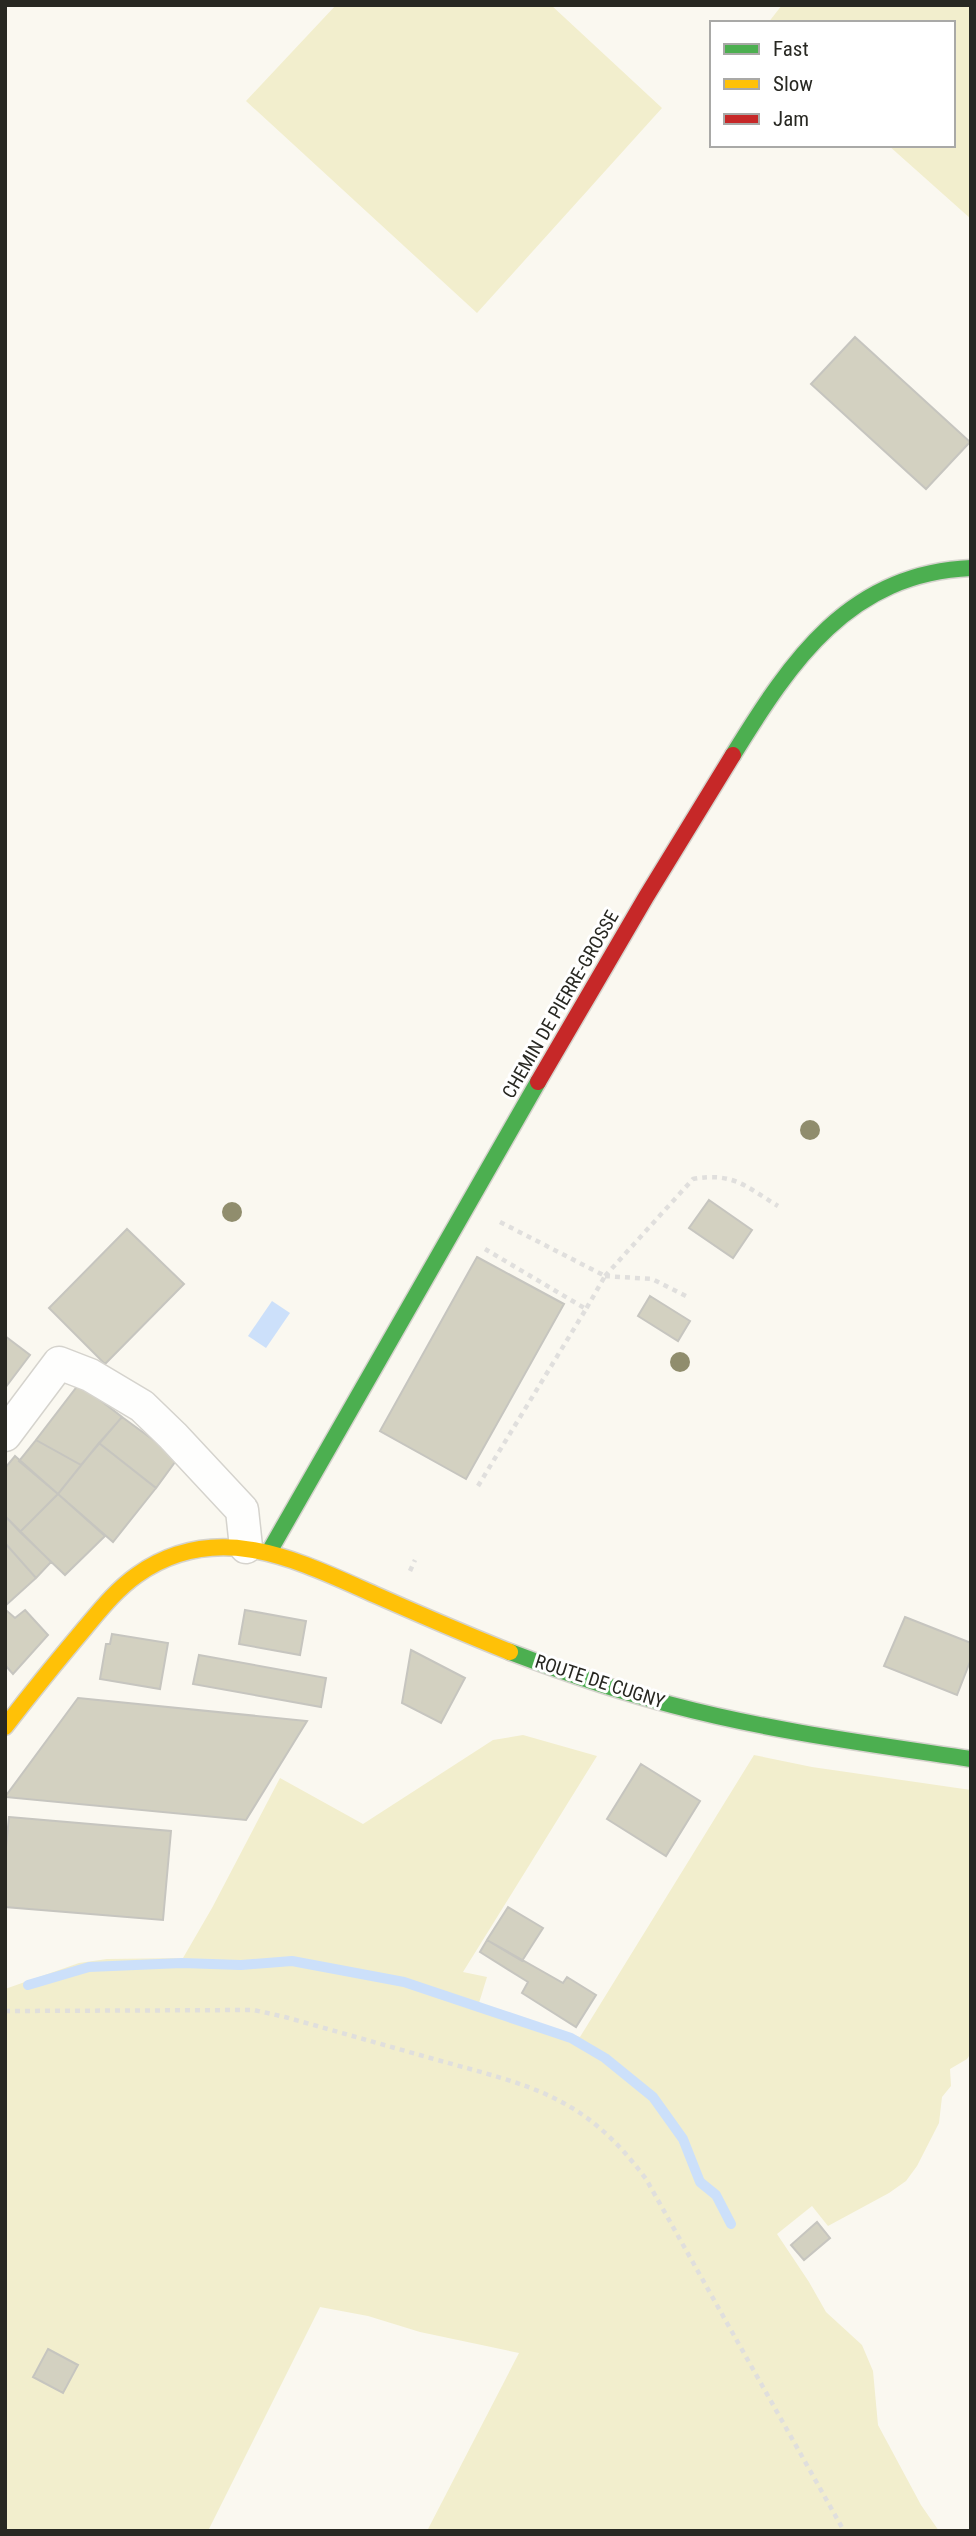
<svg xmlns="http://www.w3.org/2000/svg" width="976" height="2536" font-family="'Roboto Condensed',sans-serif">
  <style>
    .green { fill: #f2eecd }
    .water { fill: #cce0fa }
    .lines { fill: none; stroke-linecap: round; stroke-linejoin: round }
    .stream { stroke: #cce0fa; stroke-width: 10 }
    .building { fill: #d3d1c1; stroke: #c6c5bf; stroke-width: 2 }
    .street-casing { stroke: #d5d3cd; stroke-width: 35 }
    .fast-casing { stroke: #d5d3cd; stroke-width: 19 }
    .slow-casing { stroke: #d5d3cd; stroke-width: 19 }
    .jam-casing { stroke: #d5d3cd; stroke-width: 19 }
    .path { stroke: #e0dfdd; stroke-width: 4.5; stroke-dasharray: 5 5; stroke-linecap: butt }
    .street { stroke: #fefefd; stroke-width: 32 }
    .fast { stroke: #4caf50; stroke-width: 16 }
    .slow { stroke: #ffc107; stroke-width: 16 }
    .jam { stroke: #c62828; stroke-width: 16 }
    .tree { fill: #908d6d }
    .labels { text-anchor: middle; stroke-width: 6; stroke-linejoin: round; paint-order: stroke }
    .street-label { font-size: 19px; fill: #282822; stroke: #fff }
  </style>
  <rect width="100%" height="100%" fill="#faf8f0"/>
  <!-- green -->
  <path class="green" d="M336,5H551L662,108L477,313L246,101Z
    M782,5H971V219L888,145H953V23H768Z
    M523,1735L597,1756L463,1972L487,1977L479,2003L580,2037L754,1755L812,1767L971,1790V2053L967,2059L950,2069L951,2086L942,2097L939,2123L917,2166L906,2181L889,2193L828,2226L812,2206L777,2234L809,2282L826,2312L862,2345L873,2371L878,2425L921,2505L939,2531H427L519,2353L420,2332L368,2316L320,2307L208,2531H5V1989L79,1963L107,1959L183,1958L212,1908L280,1778L363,1824L493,1740Z"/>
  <!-- water -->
  <path class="water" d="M272,1301L290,1313L266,1348L248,1336Z"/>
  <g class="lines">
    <!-- stream -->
    <path class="stream" d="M28,1985L89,1967L182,1963L241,1965L292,1961L404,1982L571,2038L605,2058L653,2097L683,2139L700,2182L716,2195L731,2224"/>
  </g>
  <!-- building -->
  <path class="building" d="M855,337L970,442L926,489L811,384Z
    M709,1200L752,1230L733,1258L689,1228Z
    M127,1229L184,1284L105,1364L49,1308Z
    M477,1257L564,1304L466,1479L380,1431Z
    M650,1296L690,1321L678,1341L638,1316Z
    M5,1336L30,1355L5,1388Z
    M79,1384L122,1417L81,1465L36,1440Z
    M122,1417L178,1458L156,1488L99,1443Z
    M36,1440L81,1465L58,1494L19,1461Z
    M99,1443L156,1488L113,1542L58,1494Z
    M15,1456L58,1494L20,1532L5,1516V1468Z
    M58,1494L105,1536L65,1575L20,1532Z
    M5,1516L51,1562L36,1578L5,1543Z
    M5,1543L36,1578L5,1606Z
    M25,1610L48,1635L13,1674L5,1665V1613L7,1611L15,1618Z
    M245,1610L306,1621L300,1655L239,1644Z
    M905,1617L971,1643V1659L957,1695L884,1666Z
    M112,1634L168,1643L160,1689L100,1679L106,1644H110Z
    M411,1650L465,1678L441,1723L402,1703Z
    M199,1655L326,1678L321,1707L193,1684Z
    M78,1698L307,1721L246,1820L5,1797Z
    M641,1764L700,1801L666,1856L607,1819Z
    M9,1817L171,1831L163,1920L5,1907V1857Z
    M508,1907L543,1928L522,1961L487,1940Z
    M487,1940L563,1983L567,1977L596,1995L576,2027L522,1993L528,1982L480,1952Z
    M817,2222L830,2238L804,2260L791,2245Z
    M48,2349L78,2365L63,2393L33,2377Z"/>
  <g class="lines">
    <!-- street casing -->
    <g class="street-casing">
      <path id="street" d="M5,1435L59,1363L90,1375L142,1406L173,1436L242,1510L246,1547"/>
    </g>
    <!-- fast casing -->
    <g class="fast-casing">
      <path id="fast" d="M733,755C791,661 849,573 971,568
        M269,1552L538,1082
        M510,1652C563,1672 617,1691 672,1705C770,1731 871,1744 971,1759"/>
    </g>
    <!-- slow casing -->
    <g class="slow-casing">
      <path id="slow" d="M5,1727C31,1693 58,1660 85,1628C101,1609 117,1589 137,1575C218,1518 299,1561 378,1596C421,1615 465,1634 510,1652"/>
    </g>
    <!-- jam casing -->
    <g class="jam-casing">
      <path id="jam" d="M538,1082L646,897L733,755"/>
    </g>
    <!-- path -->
    <path class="path" d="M500,1222L605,1276L586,1309
      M605,1276L693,1179C733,1172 745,1186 778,1206
      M605,1276L652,1279L690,1298
      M478,1486L586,1309L485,1249
      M410,1571L415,1560
      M5,2011L254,2010L285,2017C335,2031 384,2045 434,2059C530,2086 583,2094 646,2179L844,2531"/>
    <!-- street -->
    <use href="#street" class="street"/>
    <!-- fast -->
    <use href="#fast" class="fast"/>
    <!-- slow -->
    <use href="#slow" class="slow"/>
    <!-- jam -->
    <use href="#jam" class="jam"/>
  </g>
  <!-- trees -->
  <g class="tree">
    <circle cx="810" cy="1130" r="10"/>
    <circle cx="232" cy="1212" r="10"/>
    <circle cx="680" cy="1362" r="10"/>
  </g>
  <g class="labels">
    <!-- street labels -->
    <g class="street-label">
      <text transform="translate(560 1004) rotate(-60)" y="7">CHEMIN DE PIERRE-GROSSE</text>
      <text transform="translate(600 1681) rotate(18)" y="7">ROUTE DE CUGNY</text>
    </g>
  </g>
  <!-- border -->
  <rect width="976" height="2536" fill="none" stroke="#282822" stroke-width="14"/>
  <!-- legend -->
  <rect x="710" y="21" width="245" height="126" fill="#ffffff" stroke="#a9a9a7" stroke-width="2"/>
  <rect x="724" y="44" width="35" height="10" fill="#4caf50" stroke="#a9a9a7" stroke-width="2"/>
  <text x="773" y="56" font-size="21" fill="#282822">Fast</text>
  <rect x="724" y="79" width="35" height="10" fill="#ffc107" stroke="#a9a9a7" stroke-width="2"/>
  <text x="773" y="91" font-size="21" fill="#282822">Slow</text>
  <rect x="724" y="114" width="35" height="10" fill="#c62828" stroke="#a9a9a7" stroke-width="2"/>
  <text x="773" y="126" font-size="21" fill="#282822">Jam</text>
</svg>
